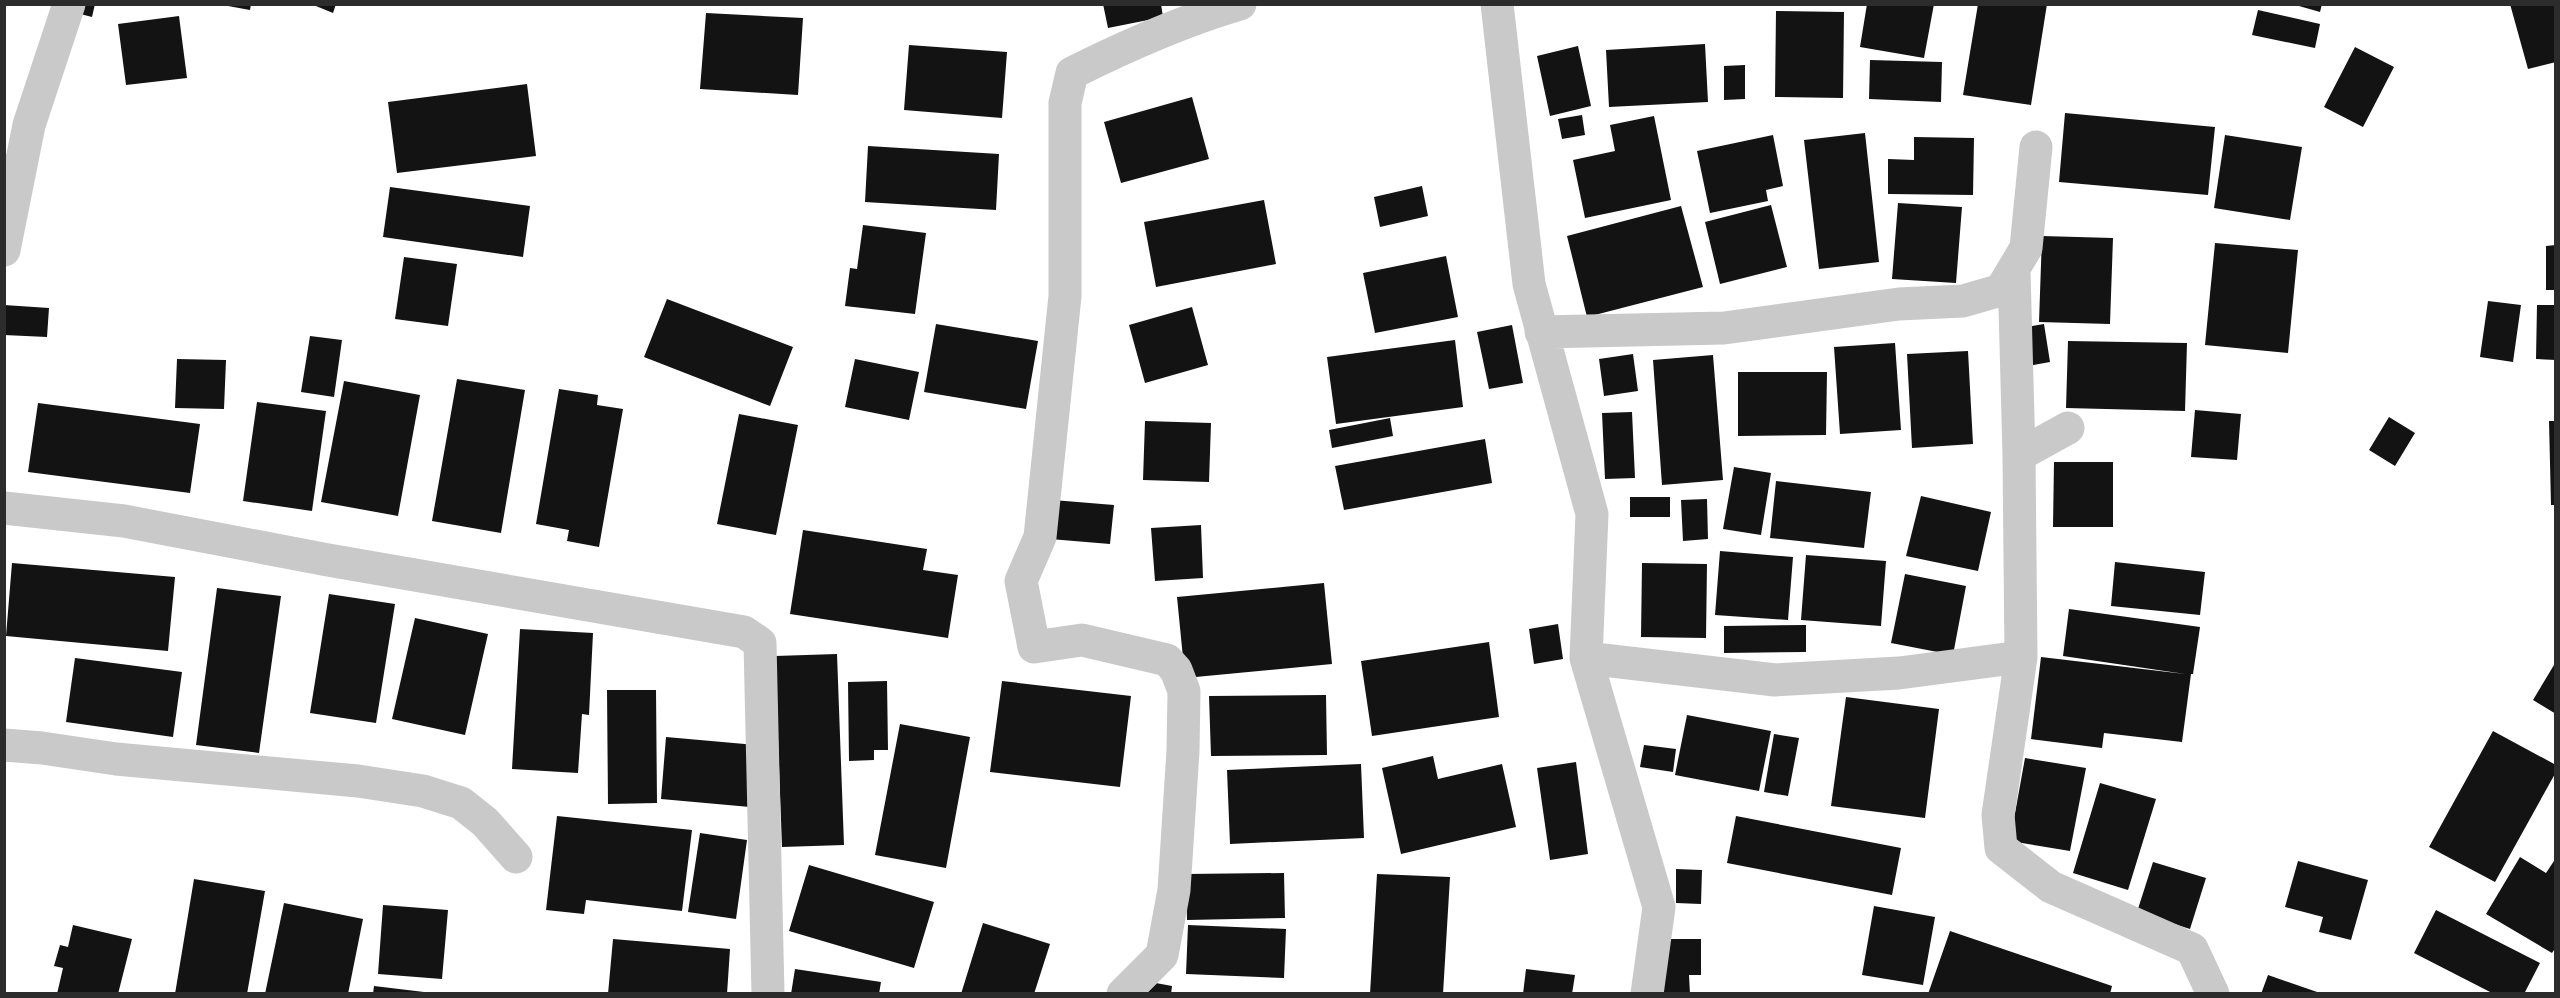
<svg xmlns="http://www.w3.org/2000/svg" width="2560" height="998" font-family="'Nunito Sans',sans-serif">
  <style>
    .building { fill: #131313 }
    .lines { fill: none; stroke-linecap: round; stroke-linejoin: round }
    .street { stroke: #c9c9c9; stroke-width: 33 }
  </style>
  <rect width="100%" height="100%" fill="#fff"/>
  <!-- building -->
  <path class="building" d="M62,4H95L92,17L61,9Z
    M217,4H251L250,10Z
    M311,4H336L333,13Z
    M1103,4H1161L1163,17L1108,28Z
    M1867,4H1934L1924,58L1860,47Z
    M1978,4H2047L2031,105L1963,95Z
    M2292,4H2322L2320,12Z
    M2510,4H2556V62L2528,69Z
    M2258,10L2320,24L2315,48L2252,35Z
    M1776,11L1844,12L1843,98L1775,97Z
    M706,13L803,18L798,95L700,89Z
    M179,16L187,78L126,85L118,24Z
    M1705,44L1708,102L1609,107L1606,50Z
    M909,45L1007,52L1002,118L904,110Z
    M1578,46L1591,106L1550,116L1537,56Z
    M2355,47L2394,67L2363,127L2324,107Z
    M1870,60L1942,62L1941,102L1869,99Z
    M1745,65V99L1724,100V66Z
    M527,84L536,156L397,173L388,102Z
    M1192,97L1209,159L1121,183L1104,122Z
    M2065,113L2215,127L2208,195L2059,182Z
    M1582,115L1585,135L1562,139L1558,119Z
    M1654,116L1671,200L1585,218L1573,160L1615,151L1610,125Z
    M1865,133L1879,262L1819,269L1804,140Z
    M1773,135L1783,186L1766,190L1768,201L1710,213L1697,151Z
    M2225,135L2302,147L2290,220L2214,208Z
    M1914,137L1974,138L1973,195L1888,194V159L1914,160Z
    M868,146L999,154L996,210L865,202Z
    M1422,186L1428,216L1380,227L1374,197Z
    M390,187L530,206L523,257L383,237Z
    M1264,200L1276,264L1156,287L1144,222Z
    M1898,203L1962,207L1956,283L1892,279Z
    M1771,205L1787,267L1720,284L1705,222Z
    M1681,206L1703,287L1587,317L1567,236Z
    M863,225L926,233L915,314L845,306L850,268L857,269Z
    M2042,236L2113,238L2110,324L2039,322Z
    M2215,243L2298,250L2288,353L2205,345Z
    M2556,245V290H2546V246Z
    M1446,256L1458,317L1375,333L1363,273Z
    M404,257L457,264L448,326L395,319Z
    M667,299L793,347L770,406L644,357Z
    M2488,301L2521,305L2513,362L2480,357Z
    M4,305L49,308L47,337L4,335Z
    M2537,305H2556V360L2536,359Z
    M1192,307L1208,365L1145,383L1129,325Z
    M936,324L1038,341L1026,409L924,392Z
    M2044,324L2050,362L2027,366L2021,328Z
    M1512,325L1523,383L1489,389L1477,332Z
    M310,336L342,340L334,397L301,392Z
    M1455,340L1463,407L1336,424L1327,357Z
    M2068,341L2187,343L2185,411L2066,408Z
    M1895,343L1901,430L1840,434L1834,347Z
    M1968,351L1973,444L1912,448L1907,354Z
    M1633,354L1638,391L1604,396L1599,359Z
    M1713,355L1723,480L1662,485L1653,360Z
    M177,359L226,360L224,409L175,408Z
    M855,359L919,372L909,420L845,407Z
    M1738,372H1827L1826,435L1738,436Z
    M457,379L525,390L501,533L432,521Z
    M344,381L420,395L398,516L321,502Z
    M559,389L598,395L597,405L623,409L599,547L567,541L569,530L536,524Z
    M257,402L326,411L312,511L243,501Z
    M38,403L200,424L190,493L28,472Z
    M2195,410L2241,414L2237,460L2191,457Z
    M1632,412L1635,478L1605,479L1602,413Z
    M739,414L798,425L776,535L717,524Z
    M2389,417L2415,433L2395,466L2369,450Z
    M1390,418L1393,436L1332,448L1329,430Z
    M1145,421L1211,423L1209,482L1143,480Z
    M2549,421H2556V505H2551Z
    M1485,439L1492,483L1344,510L1335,466Z
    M2054,462H2113V527H2053Z
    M1734,467L1771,473L1761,535L1723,529Z
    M1776,481L1871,492L1864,548L1770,538Z
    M1921,496L1991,512L1978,571L1906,556Z
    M1630,497H1670V517H1630Z
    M1707,499L1708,539L1683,541L1681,500Z
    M1053,500L1114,505L1110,544L1050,539Z
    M1201,525L1203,578L1155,581L1151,528Z
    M803,530L927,549L923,570L958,575L948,638L790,614Z
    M1720,551L1793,557L1788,620L1715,615Z
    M1806,555L1886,561L1881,626L1801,620Z
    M2115,562L2205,572L2200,615L2111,606Z
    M12,563L175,577L168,651L6,636Z
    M1642,563L1707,564L1706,638L1641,637Z
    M1905,574L1966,586L1953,655L1891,643Z
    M1324,583L1332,664L1185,678L1177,597Z
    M217,588L281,596L259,753L196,745Z
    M329,594L395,604L376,723L310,713Z
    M2069,609L2200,627L2193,674H2191L2182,742L2104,733L2102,748L2031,739L2041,657L2185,674L2063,656Z
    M415,618L488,634L465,735L392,719Z
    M1558,624L1563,659L1534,664L1529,629Z
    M1806,625V652L1724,653V626Z
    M520,629L593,633L589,715L582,714L578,773L512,769Z
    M1489,642L1499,717L1372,736L1361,661Z
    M837,654L844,845L782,847L775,656Z
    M75,658L182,672L173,737L66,722Z
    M2554,665L2556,666V714L2533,700Z
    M887,681L888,750H874V760L849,761L848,682Z
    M1002,681L1131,696L1120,787L990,772Z
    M607,690H656L657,803L608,804Z
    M1326,695L1327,755L1211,756L1209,696Z
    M1846,697L1939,709L1925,818L1831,806Z
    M1687,715L1771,731L1759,791L1675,775Z
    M900,724L970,737L946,868L875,855Z
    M2493,731L2556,765V772L2495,882L2429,847Z
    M1774,734L1799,738L1788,796L1764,792Z
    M666,737L756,745L750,807L661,799Z
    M1644,745L1676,749L1673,772L1640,767Z
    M1433,756L1438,779L1502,764L1516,827L1401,854L1382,768Z
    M2025,758L2086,768L2070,851L2010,841Z
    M1576,762L1588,854L1550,860L1537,768Z
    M1361,764L1364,838L1230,844L1227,770Z
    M2100,783L2156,799L2128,890L2073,873Z
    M557,816L692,830L682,911L586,900L584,914L546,910Z
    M1736,816L1901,848L1892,895L1727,863Z
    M700,833L747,840L736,919L688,912Z
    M2520,857L2546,873L2556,858V947L2552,953L2486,914Z
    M2298,861L2368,880L2351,940L2319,932L2323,917L2285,907Z
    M2153,862L2206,878L2190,929L2137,912Z
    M809,865L934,902L914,968L789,931Z
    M1676,869L1702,870L1701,904L1676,903Z
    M1284,873L1285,918L1187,920L1186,874Z
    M1377,874L1450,877L1443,994H1370Z
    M194,879L265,891L247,994H175Z
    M284,903L363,919L348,994H265Z
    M383,905L448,910L442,979L378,974Z
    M1874,906L1935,917L1923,985L1862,975Z
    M2436,910L2540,963L2524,994H2494L2414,953Z
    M983,923L1050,944L1034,994H961Z
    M73,925L132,939L118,994H57L63,968L54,966L60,945L68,947Z
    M1188,925L1286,929L1284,978L1186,974Z
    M1950,931L2112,986L2110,994H1928Z
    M613,939L730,949L727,994H608Z
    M1660,939H1701V975H1689L1690,994H1660Z
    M795,969L881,982L879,994H791Z
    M1526,969L1575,975L1572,994H1523Z
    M2268,975L2320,993L2319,994H2261Z
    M1145,981L1172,986L1171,994H1143Z
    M374,986L424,992V994H373Z"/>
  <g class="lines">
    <!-- street -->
    <path class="street" d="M1497,4L1529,284L1592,514L1586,658L1659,907L1647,994
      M4,250L29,125L69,4
      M2014,271L2019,455
      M1541,332L1724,328L1899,304L1963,301L2001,290L2026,248L2036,147
      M2068,428L2019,455L2021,657L1998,815L2001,848L2051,887L2192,949L2213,994
      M4,508L124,521L328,560L744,632L760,643L768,994
      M1586,658L1775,680L1899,673L2021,657
      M4,745L42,748L116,759L358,781L423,791L461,803L485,822L516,857
      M1123,994L1162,955L1174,890L1183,751L1184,691L1176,670L1167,660L1082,640L1034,647L1021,581L1040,537L1065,296V103L1072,73C1126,46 1182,21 1240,4"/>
  </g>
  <!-- border -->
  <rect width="2560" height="998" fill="none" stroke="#2c2c2c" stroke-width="12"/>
</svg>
